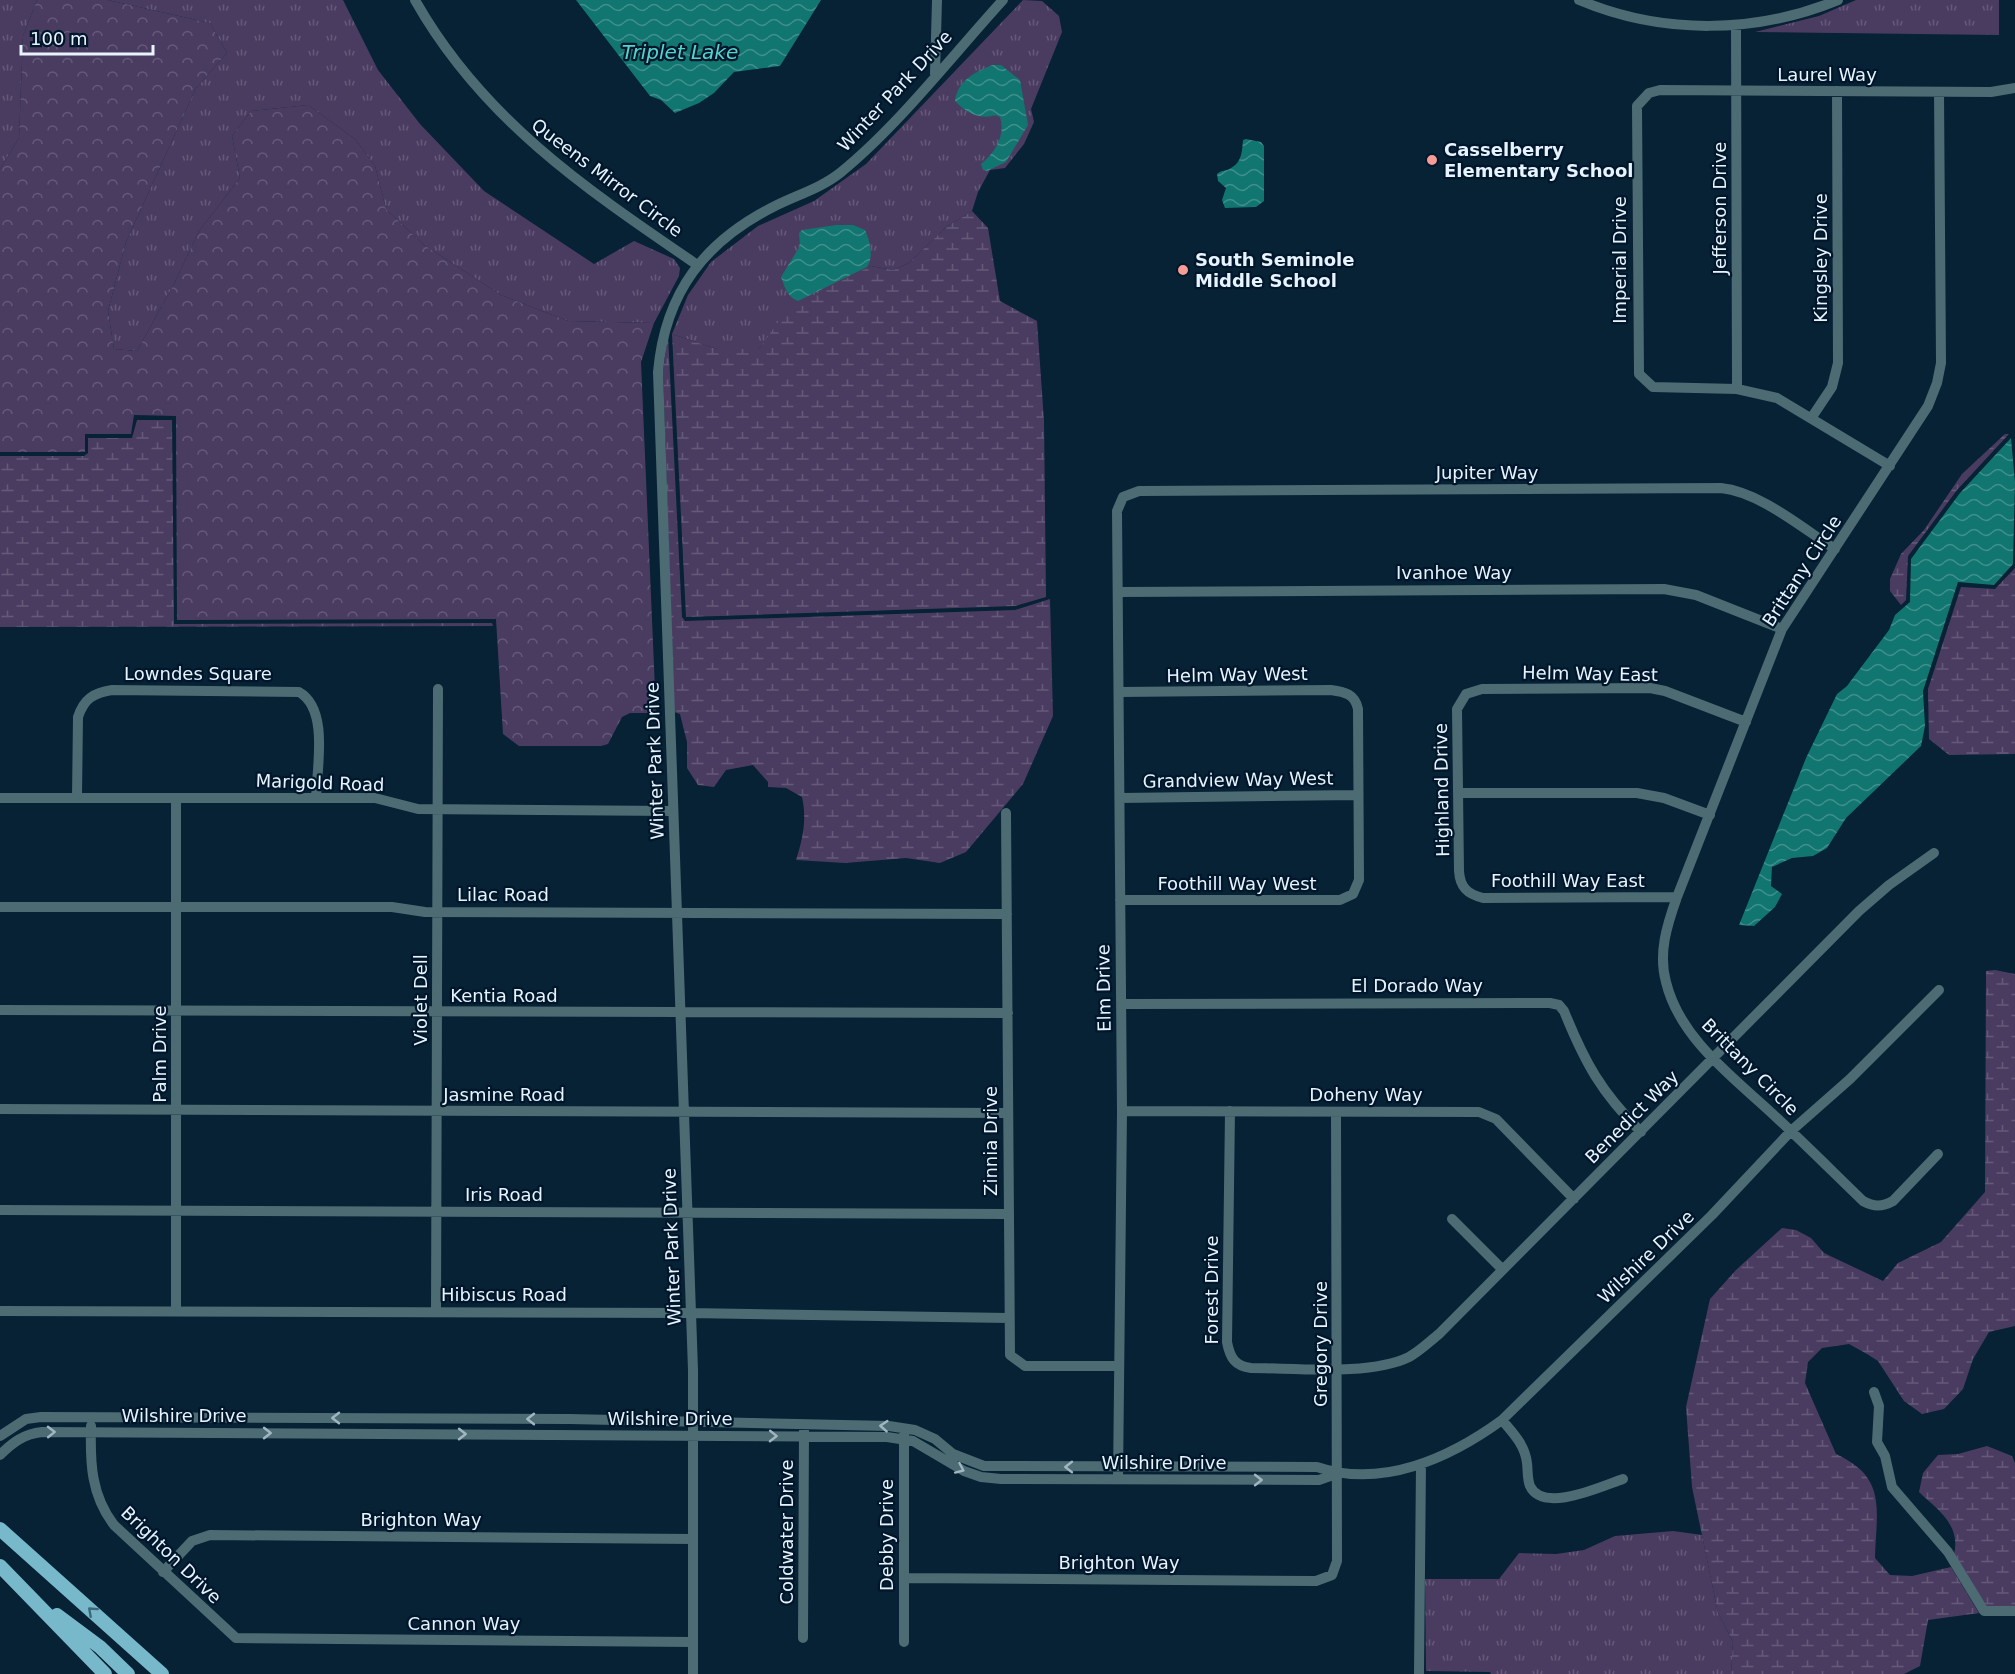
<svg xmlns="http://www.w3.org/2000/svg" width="2015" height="1674" font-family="'DejaVu Sans',sans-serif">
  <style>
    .grass { fill: url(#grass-tufts) }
    .forest { fill: url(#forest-crowns) }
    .wetland { fill: url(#wetland-marsh) }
    .water { fill: url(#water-waves) }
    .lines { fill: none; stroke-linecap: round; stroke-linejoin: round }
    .minor { stroke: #4c6b73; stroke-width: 10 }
    .major { stroke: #77b8ca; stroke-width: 14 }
    .oneway { stroke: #a1b6c0 }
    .oneway2 { stroke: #3c687a }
    .poi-dot { fill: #f59c96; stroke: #00172b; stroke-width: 2 }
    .labels { text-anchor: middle; stroke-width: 4.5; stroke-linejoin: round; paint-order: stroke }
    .street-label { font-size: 18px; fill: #e7f3ff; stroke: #00172b }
    .poi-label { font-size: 18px; font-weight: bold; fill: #e7f3ff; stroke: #00172b; text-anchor: start }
    .water-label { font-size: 20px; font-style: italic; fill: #53d5ce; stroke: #00172b }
  </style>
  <defs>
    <pattern id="grass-tufts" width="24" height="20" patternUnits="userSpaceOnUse" patternTransform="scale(1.5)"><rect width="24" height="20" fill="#4a3c61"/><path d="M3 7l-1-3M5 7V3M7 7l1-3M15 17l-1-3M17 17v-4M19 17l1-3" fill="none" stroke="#645979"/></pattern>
    <pattern id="forest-crowns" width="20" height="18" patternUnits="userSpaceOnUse" patternTransform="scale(1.5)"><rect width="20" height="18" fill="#4a3c61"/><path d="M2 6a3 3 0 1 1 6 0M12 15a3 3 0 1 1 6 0" fill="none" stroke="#645979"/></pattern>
    <pattern id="wetland-marsh" width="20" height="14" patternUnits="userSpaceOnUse" patternTransform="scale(1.5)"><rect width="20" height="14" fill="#4a3c61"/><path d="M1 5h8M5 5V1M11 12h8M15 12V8" fill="none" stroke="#645979"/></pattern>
    <pattern id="water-waves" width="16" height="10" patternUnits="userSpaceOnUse" patternTransform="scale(1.5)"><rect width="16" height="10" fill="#117570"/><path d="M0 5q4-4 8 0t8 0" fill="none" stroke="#3f908d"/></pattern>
  </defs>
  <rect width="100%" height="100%" fill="#072135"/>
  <!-- grass -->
  <path class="grass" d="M0,0H37L23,36L19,138L0,169Z
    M108,0H343L378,70L420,124L484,191L594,264L634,241L674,259L680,268L679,276L654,323L568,321L501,295L424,245L386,209L375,166L355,139L308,105L251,111L232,136L240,178L199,231L174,284L137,351L114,349L108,311L126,242L196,88L227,53L210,23Z
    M1023,0L1042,1L1059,16L1062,32L1031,109L1034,122L1024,144L1005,168L990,170L978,192L972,211L946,227L909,263L893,270L871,266L770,335L759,349H717L672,334L688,295L711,262L758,226L814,201L866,164Z
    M1856,0H1999V35L1755,32L1819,16Z
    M1673,1531L1702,1535L1718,1613L1733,1642L1731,1674H1491L1490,1672L1426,1671L1425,1579H1499L1519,1553L1556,1554L1584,1550L1615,1536Z"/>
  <!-- forest -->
  <path class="forest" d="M37,0H108L210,23L227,53L196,88L126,242L108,311L114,349L137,351L174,284L199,231L240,178L232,136L251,111L308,105L355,139L375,166L386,209L424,245L501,295L568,321L654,323L641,362L656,713H630L622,717L608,744L601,746H519L503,734L496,619L177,620L176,416L134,415L131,434H85V452H0V169L19,138L23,36Z"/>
  <!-- wetland -->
  <path class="wetland" d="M972,211L988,228L1000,301L1037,321L1044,421L1046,597L1015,606L686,617L672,334L717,349H759L788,308L871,266L893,270L909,263L946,227Z
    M668,335L682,617L685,621L1015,610L1050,599L1053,716L1023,784L966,852L940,863L906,858L845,863L796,860C803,838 807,820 802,797L786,788L768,787V782L753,765L726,770L714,787L698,785L687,768V742L680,714L674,712L663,372Z
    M137,420H172L174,624L492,623L493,626L0,627V456H84L88,453V438H132Z
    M2005,434H2009L1957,490L1908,556L1906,600L1901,605L1890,591V579L1901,554L1924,530L1962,474Z
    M2015,568V754L1949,755L1929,739L1928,689L1961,587L1995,589Z
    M1995,970L2015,974V1326L1989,1332L1973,1359L1963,1389L1944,1409L1922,1414L1904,1401L1878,1361L1867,1354L1849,1344L1822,1348L1808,1362L1805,1383L1836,1454C1888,1478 1876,1510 1875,1558L1890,1575L1912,1576L1951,1567L1979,1613L1928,1620L1920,1666L1904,1674H1731L1733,1642L1718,1613L1692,1487L1686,1407L1710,1299L1736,1270L1782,1228L1796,1230L1811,1238L1824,1253L1883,1281L1898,1263L1941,1242L1985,1192L1986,971Z
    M1987,1446L2012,1456L2015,1463V1606L1987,1607L1954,1554C1961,1525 1938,1510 1919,1492L1923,1473L1938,1455L1958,1454Z"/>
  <!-- water -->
  <path class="water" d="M576,0H821L780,66L734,72L714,93L699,103L675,113L661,100L650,96Z
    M992,65H1001L1020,80L1028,125L1006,162L987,171L983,170L981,164C995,153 1006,135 1000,117L995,115C980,120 966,113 955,101C958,80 974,73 992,65Z
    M1246,139L1261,142L1264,146V201L1256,207L1225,208L1222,200L1226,188L1218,181L1217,174C1223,169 1225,172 1231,168C1242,162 1242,151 1243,140Z
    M836,225H853L865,230C870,241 874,257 867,267L798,301C787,297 785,287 781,277L800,246L799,233L802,230Z
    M2011,438L2015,482L2013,564L1994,585L1958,582L1923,691L1925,726L1921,746L1846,818L1827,848L1813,856L1792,858L1772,867L1771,886L1782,894L1775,907L1754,926L1739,925L1806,758L1837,694L1847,686L1889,630L1895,615L1910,602L1911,559L1960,493Z"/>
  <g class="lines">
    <!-- minor -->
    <path class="minor" d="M415,0C482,119 586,189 696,264
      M1579,0C1662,35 1755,34 1838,0
      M1736,27L1737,389
      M935,74L937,0
      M1812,417L1832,387L1838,363L1837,91
      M1890,466L1777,398L1737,389L1653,387L1639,374L1637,106L1649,93L1660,90L1991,92L2015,88
      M1118,592L1664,589L1696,595L1782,629
      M1459,793H1637L1664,798L1710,815
      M77,797L78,717C84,699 93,693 112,690L299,692C329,709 317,767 316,798
      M0,798H375L418,809L673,811
      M176,798V1311
      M1120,798L1357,795
      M1006,813L1010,1355L1025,1366H1119
      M1677,897L1483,898C1467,894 1460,887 1459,871L1457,709L1466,694L1482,689L1650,688L1665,691L1746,722
      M1120,900H1340L1353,894L1359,880L1358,709C1355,694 1345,692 1331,690L1120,692
      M0,907H392L425,912L1007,914
      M1121,1004L1550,1003L1559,1005L1564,1011C1585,1063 1601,1092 1641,1132
      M0,1010L1008,1013
      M0,1109L1008,1113
      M1122,1111L1479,1112L1496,1119L1574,1199
      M1230,1111L1227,1342C1230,1358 1235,1366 1251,1368C1294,1368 1371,1376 1409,1357C1420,1351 1429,1342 1439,1334L1859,911L1889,885L1934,853
      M1938,1154L1893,1201C1882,1207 1874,1207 1863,1201C1834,1173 1806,1145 1777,1118C1736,1079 1680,1040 1666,982C1658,953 1667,925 1677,897L1782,629L1928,406L1937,383L1941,363L1939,92
      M0,1210L1008,1214
      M1452,1219L1502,1269
      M0,1311L690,1313L1009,1318
      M436,1311L438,689
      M1874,1392L1879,1406L1877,1442L1885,1456L1892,1487L1948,1552L1984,1611H2015
      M1502,1420C1513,1433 1525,1445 1527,1463C1528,1471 1527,1478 1530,1486C1543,1514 1602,1486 1623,1479
      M91,1426C90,1463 91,1495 114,1525L236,1638L693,1642
      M0,1436L26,1419L41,1417L569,1419L889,1426L915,1430L935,1439L953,1454L984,1466L1317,1467C1382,1489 1450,1458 1502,1420L1712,1215L1791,1131L1850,1079L1939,990
      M0,1455C13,1442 24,1434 42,1432L887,1437L913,1441L964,1471L981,1477L1001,1479L1319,1480L1336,1474
      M1118,1479L1122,1111L1117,511L1123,497L1139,491L1721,488C1760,492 1802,528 1835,549
      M163,1572L192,1541L210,1535L693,1539
      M904,1578L1316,1581L1332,1575L1337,1561L1336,1112
      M803,1638L804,1431
      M904,1642V1435
      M693,1674V1370L658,372C665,292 705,241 775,206C797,195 821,188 840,173C898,126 952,56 1003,0
      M1419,1674L1421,1464"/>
    <!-- major -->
    <path class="major" d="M0,1529L162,1674
      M0,1566L105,1674
      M57,1615L100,1647L128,1674"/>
  </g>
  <!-- one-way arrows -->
  <defs><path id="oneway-chevron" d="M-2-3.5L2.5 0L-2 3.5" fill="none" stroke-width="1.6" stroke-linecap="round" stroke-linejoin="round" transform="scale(1.5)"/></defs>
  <g class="oneway">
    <use href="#oneway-chevron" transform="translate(336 1418) rotate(-180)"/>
    <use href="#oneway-chevron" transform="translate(531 1419) rotate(-180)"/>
    <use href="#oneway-chevron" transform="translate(884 1426) rotate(-176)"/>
    <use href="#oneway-chevron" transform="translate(51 1432) rotate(-1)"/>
    <use href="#oneway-chevron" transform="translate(267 1433)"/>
    <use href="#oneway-chevron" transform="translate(462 1434)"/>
    <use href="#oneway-chevron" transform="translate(773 1436) rotate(1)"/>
    <use href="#oneway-chevron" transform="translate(1069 1467) rotate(180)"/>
    <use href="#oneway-chevron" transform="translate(960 1469) rotate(24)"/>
    <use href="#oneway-chevron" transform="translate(1258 1480)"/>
  </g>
  <use class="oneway2" href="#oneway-chevron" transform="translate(92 1611) rotate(-138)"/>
  <!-- markers -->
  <g class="poi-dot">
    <circle cx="1432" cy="160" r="6"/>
    <circle cx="1183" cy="270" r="6"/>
  </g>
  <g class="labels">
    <!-- street labels -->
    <g class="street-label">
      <text x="1827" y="81">Laurel Way</text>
      <text transform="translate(895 91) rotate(-47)" y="6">Winter Park Drive</text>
      <text transform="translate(607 178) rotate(37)" y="6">Queens Mirror Circle</text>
      <text transform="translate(1720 208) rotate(-90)" y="6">Jefferson Drive</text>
      <text transform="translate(1821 258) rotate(-90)" y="6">Kingsley Drive</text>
      <text transform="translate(1620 260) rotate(-90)" y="6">Imperial Drive</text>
      <text x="1487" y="479">Jupiter Way</text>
      <text transform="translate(1802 571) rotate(-57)" y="6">Brittany Circle</text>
      <text x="1454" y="579">Ivanhoe Way</text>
      <text x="198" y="680">Lowndes Square</text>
      <text transform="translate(1590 674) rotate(1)" y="6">Helm Way East</text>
      <text transform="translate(1237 675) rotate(-1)" y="6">Helm Way West</text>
      <text transform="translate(655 761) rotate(-92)" y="6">Winter Park Drive</text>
      <text transform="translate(1238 780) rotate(-1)" y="6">Grandview Way West</text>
      <text transform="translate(320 783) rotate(2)" y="6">Marigold Road</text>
      <text transform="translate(1442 790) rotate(-91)" y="6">Highland Drive</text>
      <text x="1568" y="887">Foothill Way East</text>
      <text x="1237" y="890">Foothill Way West</text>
      <text x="503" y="901">Lilac Road</text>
      <text x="1417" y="992">El Dorado Way</text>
      <text transform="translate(1104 988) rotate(-91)" y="6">Elm Drive</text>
      <text x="504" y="1002">Kentia Road</text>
      <text transform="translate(421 1000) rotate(-90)" y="6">Violet Dell</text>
      <text transform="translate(160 1054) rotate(-90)" y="6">Palm Drive</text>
      <text transform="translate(1750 1067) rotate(45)" y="6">Brittany Circle</text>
      <text x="504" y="1101">Jasmine Road</text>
      <text x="1366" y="1101">Doheny Way</text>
      <text transform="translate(1632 1117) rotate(-45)" y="6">Benedict Way</text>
      <text transform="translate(991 1141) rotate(-90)" y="6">Zinnia Drive</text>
      <text x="504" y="1201">Iris Road</text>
      <text transform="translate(672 1247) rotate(-92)" y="6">Winter Park Drive</text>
      <text transform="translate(1646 1257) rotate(-44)" y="6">Wilshire Drive</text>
      <text transform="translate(1212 1290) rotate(-90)" y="6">Forest Drive</text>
      <text x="504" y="1301">Hibiscus Road</text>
      <text transform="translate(1321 1344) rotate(-90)" y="6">Gregory Drive</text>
      <text x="184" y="1422">Wilshire Drive</text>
      <text x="670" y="1425">Wilshire Drive</text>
      <text x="1164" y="1469">Wilshire Drive</text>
      <text x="421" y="1526">Brighton Way</text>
      <text transform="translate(787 1532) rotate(-90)" y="6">Coldwater Drive</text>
      <text transform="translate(887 1535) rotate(-90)" y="6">Debby Drive</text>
      <text transform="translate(171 1555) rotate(44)" y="6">Brighton Drive</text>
      <text x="1119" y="1569">Brighton Way</text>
      <text x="464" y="1630">Cannon Way</text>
    </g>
    <!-- poi labels -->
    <g class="poi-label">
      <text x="1444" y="156">Casselberry<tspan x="1444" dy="21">Elementary School</tspan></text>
      <text x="1195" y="266">South Seminole<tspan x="1195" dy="21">Middle School</tspan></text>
    </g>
    <!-- water labels -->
    <g class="water-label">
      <text x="680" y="59">Triplet Lake</text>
    </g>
  </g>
  <!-- scale -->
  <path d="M21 45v9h132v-9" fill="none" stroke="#e7f3ff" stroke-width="3"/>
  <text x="30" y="45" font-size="18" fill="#e7f3ff" stroke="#00172b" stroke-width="4.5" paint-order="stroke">100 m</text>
</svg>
